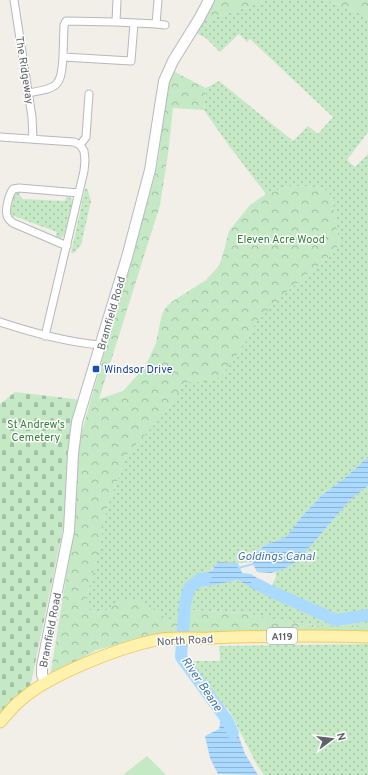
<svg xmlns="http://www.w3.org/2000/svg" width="368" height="775" font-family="Overpass,sans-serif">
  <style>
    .grass { fill: url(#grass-dots) }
    .forest { fill: url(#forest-crowns) }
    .cemetery { fill: url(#cemetery-stones) }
    .garden { fill: #c5e8c5 }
    .water { fill: url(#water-rules) }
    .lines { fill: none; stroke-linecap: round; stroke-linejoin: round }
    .stream { stroke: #aadaff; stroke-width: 2 }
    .river { stroke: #aadaff; stroke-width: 12 }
    .street-casing { stroke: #b5b8bc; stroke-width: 9 }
    .secondary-casing { stroke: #b6babf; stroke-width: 12 }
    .primary-casing { stroke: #f2c960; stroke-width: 13 }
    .street { stroke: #fff; stroke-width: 7 }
    .secondary { stroke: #fff; stroke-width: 10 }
    .primary { stroke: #fff2af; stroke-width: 11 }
    .transit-dot { fill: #1a4fb4; stroke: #fff; stroke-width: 1.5 }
    .labels { text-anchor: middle; stroke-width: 3; stroke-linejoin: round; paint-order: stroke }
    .shield { fill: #fff; stroke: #8f9295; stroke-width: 1 }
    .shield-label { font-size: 10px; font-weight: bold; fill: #5f6368 }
    .street-label { font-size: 11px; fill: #5f6368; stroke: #fff }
    .park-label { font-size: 11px; fill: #348238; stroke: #fff }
    .transit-label { font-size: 11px; fill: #164399; stroke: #fff; text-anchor: start }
    .water-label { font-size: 12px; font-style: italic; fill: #4174aa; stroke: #fff }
  </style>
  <defs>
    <pattern id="grass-dots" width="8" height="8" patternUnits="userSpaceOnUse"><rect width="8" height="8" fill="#c5e8c5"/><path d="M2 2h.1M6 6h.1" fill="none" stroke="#a3c0a4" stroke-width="1.8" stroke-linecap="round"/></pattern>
    <pattern id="forest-crowns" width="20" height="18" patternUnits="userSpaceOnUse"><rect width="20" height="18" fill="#c5e8c5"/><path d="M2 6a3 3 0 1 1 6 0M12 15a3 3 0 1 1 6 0" fill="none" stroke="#a3c0a4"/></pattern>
    <pattern id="cemetery-stones" width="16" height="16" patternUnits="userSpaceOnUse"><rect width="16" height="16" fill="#c5e8c5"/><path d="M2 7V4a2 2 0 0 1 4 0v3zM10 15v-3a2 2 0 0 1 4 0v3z" fill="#a3c0a4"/></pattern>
    <pattern id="water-rules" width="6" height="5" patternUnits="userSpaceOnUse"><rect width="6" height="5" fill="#aadaff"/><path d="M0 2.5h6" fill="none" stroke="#8eb4d2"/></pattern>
  </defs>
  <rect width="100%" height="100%" fill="#f1efe8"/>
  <!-- grass -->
  <path class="grass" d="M263,0H326L357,12L368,19V132L347,160L355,167L368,154V457L347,476L321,496L303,515L286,537L265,545L253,555V562L238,563L218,562C209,574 205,571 195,578C182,586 183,602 182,615L176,620L171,621L121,601C109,609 102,616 88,609L85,602L99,550L106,511L126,456L164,414L185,382H202L241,350L255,323L291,288L336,251L339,242L333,205L331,196L326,190L316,187L291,186L266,194L230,147L204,110L206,88L219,81L293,141L308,126L318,134L333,117L250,39L247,42L239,34L220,52L206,38L196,33L203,22L240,9L247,8Z
    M87,188L91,201L81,245L74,253H71L85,189Z
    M16,193H19L22,199L65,201L67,196L71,198L72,202L64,236L60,238H55L57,232L14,216L11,220L9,218L11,199Z
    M368,486V612L348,616L336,615L273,589L271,587L276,577L275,571L284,569L298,561L350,500Z
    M238,580C258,591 279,598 300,607C310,611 321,618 331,620C343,623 356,620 368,618V625L322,626L288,622L245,613L188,610L191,597L195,588L214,585Z
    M368,644V775H264L256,763L230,712L222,703L188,661H220L219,646Z"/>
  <!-- forest -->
  <path class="forest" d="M214,0H263L247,8L240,9L203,22Z
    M326,0H368V19L357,12Z
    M173,71L206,88L204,110L173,108L168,154L160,205L99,399L123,391L145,367L156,343L162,314L166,307L173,301L206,280L218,267L222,258L229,231L250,205L266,194L291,186L316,187L326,190L331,196L333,205L339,242L336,251L291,288L255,323L241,350L220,378L202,382H185L164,414L126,456L106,511L99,550L85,602L88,609L95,612H100L107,610L121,601L139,600L171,621C178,619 181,616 185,610L245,613L288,622L322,626L368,625V634L136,640L96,650L50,677L74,529L79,446L82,431L154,179C156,171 158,163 159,155C163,127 161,97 173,71Z"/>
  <!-- cemetery -->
  <path class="cemetery" d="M15,392L81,400L71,431L69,445L64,523L30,688L0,717V404Z"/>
  <!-- garden -->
  <path class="garden" d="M147,756L166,775H123Z"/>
  <!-- water -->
  <path class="water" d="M368,457V486L350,500L298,561L284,569L271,573L257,572L253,564V555L265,545L286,537L303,515L321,496L347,476Z
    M218,562L238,563L242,573L251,574L271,587L272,596L252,588L238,580L214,585L195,588L191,583L194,578L212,570Z
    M229,717L239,737L245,754L258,775L218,774L210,758L205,736L219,729L221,719Z"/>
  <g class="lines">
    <!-- stream -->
    <path class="stream" d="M238,568L253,564"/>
    <!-- river -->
    <path class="river" d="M206,578L200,579L189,588L185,604L181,657L227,720L233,733
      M257,584L270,591L336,620L368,615"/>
    <!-- street casing -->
    <g class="street-casing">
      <path id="street" d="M14,0L32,117L33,139
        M117,0L116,22L156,24L158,0
        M156,24L165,25
        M63,57L64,25L66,21L116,22
        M28,93C58,88 61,87 63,57L131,61L134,23
        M0,137L74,142L80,145L84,151L85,160L84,171L45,336
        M80,145L86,137L89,94
        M67,246L13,223C12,222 9,220 8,218C4,211 9,195 13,189L19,188L79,193
        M0,322C33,333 66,342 101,345"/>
    </g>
    <!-- secondary casing -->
    <g class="secondary-casing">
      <path id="secondary" d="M46,683L42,675V666L69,531L73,454L77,422L127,257L150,170L164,81L173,61L199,19L209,0"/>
    </g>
    <!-- primary casing -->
    <g class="primary-casing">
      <path id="primary" d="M0,722C7,715 13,706 21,700C49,675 118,648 156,640C173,636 193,639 210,638C263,636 315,635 368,637"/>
    </g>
    <!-- street -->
    <use href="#street" class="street"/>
    <!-- secondary -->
    <use href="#secondary" class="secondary"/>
    <!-- primary -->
    <use href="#primary" class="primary"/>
  </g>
  <!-- markers -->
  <rect class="transit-dot" x="92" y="365" width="8" height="8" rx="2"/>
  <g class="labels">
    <!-- shield labels -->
    <rect class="shield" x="267" y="628" width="30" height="16" rx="3"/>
    <g class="shield-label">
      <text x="282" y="640">A119</text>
    </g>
    <!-- street labels -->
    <g class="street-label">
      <text transform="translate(25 70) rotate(81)" y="4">The Ridgeway</text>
      <text transform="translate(111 313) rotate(-74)" y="4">Bramfield Road</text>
      <text transform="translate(50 630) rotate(-79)" y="4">Bramfield Road</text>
      <text transform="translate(185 640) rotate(-3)" y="4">North Road</text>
    </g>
    <!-- park labels -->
    <g class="park-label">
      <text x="281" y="243">Eleven Acre Wood</text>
      <text x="36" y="428">St Andrew's<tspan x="36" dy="13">Cemetery</tspan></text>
    </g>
    <!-- transit labels -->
    <g class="transit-label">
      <text x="104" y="373">Windsor Drive</text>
    </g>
    <!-- water labels -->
    <g class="water-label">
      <text x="276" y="560">Goldings Canal</text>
      <text transform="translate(202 684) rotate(56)" y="4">River Beane</text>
    </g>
  </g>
  <!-- north arrow -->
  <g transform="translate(332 739) rotate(75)" stroke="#ffffff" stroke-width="3" paint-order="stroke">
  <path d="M0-3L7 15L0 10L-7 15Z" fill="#5f6368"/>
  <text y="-6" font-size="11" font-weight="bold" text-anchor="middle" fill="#5f6368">N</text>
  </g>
</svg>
